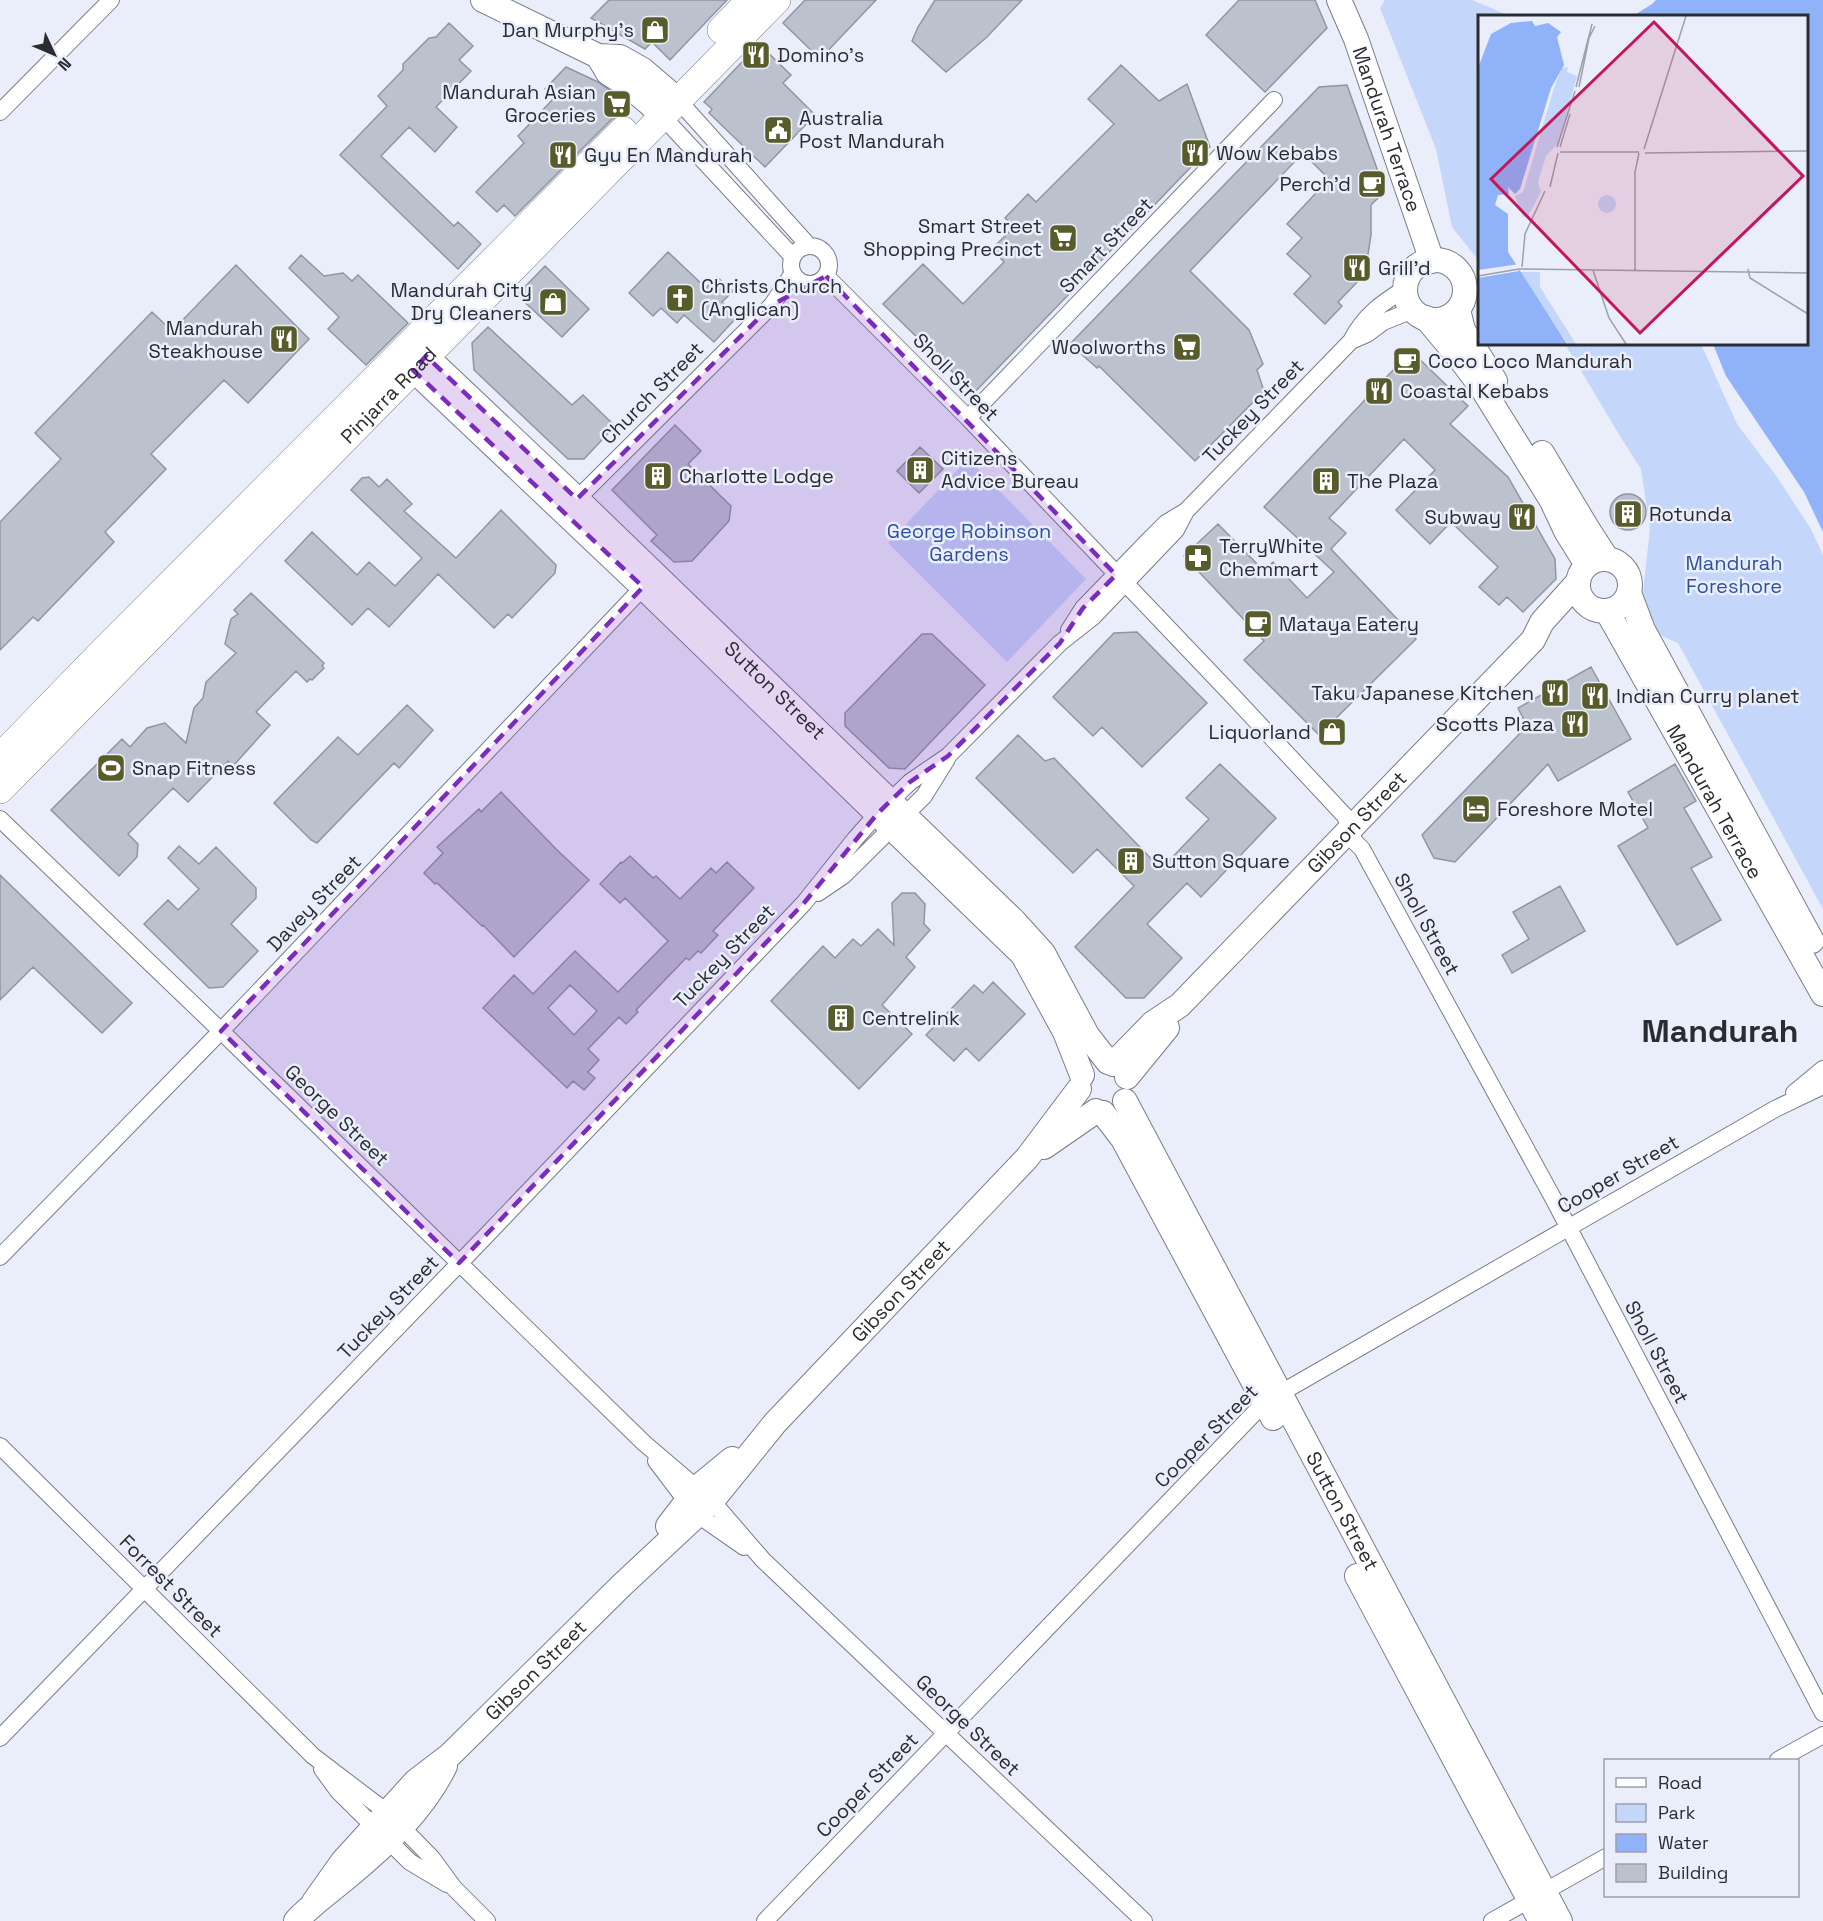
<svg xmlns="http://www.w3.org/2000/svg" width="1823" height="1921" font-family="'Space Grotesk',sans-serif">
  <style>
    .green { fill: #c4d6f9 }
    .water { fill: #8fb2f9 }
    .building { fill: #bcc2cd; stroke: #9095a0; stroke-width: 1.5; fill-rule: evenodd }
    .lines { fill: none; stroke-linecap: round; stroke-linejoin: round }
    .street-casing { stroke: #787d87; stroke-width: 18 }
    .secondary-casing { stroke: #787d87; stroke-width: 26 }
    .primary-casing { stroke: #787d87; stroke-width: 28 }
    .street { stroke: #fff; stroke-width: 16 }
    .secondary { stroke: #fff; stroke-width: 24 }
    .primary { stroke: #fff; stroke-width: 27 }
    .marked { fill: #7b2cbf; fill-opacity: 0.2; stroke: #7b2cbf; stroke-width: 4.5; stroke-dasharray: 12 8; stroke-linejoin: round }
    .labels { text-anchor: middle; stroke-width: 5; stroke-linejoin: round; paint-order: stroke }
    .poi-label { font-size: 20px; fill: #2a2c31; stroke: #e9eefa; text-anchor: start }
    .street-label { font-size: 20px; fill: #2a2c31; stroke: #e9eefa }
    .park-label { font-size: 20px; fill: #2d50a3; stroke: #e9eefa }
    .town-label { font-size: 32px; font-weight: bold; fill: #2a2c31; stroke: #e9eefa }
    .inset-road { fill: none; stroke: #9da0aa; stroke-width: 1.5 }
    .view { fill: #c2185b; fill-opacity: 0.15; stroke: #c2185b; stroke-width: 3 }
    .inset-edge { fill: none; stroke: #2a2c31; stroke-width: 3 }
  </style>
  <rect width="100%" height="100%" fill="#e9eefa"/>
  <!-- green -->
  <path class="green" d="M1385,0H1472L1510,16H1480L1479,261L1452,227L1436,149L1380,8Z
    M1565,344H1701L1737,424L1777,477L1811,529L1823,555V909L1678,643L1650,631L1642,602L1650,528L1641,469L1623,441Z
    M968,459L1086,579L1007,662L888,543Z"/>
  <!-- water -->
  <path class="water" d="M1656,0H1823V532L1804,492L1726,376L1713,344H1806V16H1633L1652,4Z"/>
  <!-- building -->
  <path class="building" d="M609,0H727L670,60L652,42L645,49L591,18Z
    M805,0H876L820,59L783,23Z
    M935,0H1022L987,37L946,72L912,41L918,27Z
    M1239,0H1315L1327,28L1265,92L1206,35Z
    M449,23L473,46L459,60L471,71L436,107L457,127L435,152L409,127L381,156L454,226L458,222L481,244L458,269L340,155L387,106L378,96L403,70V64L429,38L436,37Z
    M759,44L791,75L783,83L815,115L765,167L709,113L712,109L704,102Z
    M1121,65L1159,101L1187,84L1210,147L974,393L883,304L923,264L963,304L1004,262L992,249L1014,227L1005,218L1028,194L1036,202L1114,124L1088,99Z
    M566,67L598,82L622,99L630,107L622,115L612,119L515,216L504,205L497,212L476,192L524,143L518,136L554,98L545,89Z
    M1347,85L1385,191L1371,205V235L1365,274L1338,302L1342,306L1325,324L1294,294L1311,276L1287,254L1302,238L1287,224L1329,179L1303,153L1190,271L1249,330L1263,364L1257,370L1264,391L1195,461L1099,366L1097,368L1070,344L1319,87Z
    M668,252L706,288L717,277L733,291L722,302L737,317L714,342L684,315L677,323L661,308L653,316L629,293Z
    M301,255L324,276L343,273L352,281L358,275L408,323L366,365L328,329L339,317L289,268Z
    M236,265L309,339L248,403L224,380L151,454L166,469L105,532L114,542L38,621L33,617L0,650V522L61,459L35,433L152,312L172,331Z
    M545,266L589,309L562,337L517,295Z
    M488,327L572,405L583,395L615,426L584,459H568L474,370L472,343Z
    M1411,351L1468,406L1450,424L1508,477L1555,559L1556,579L1523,612L1507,597L1499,605L1479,587L1498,567L1451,522L1430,544L1396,510L1435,470L1404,439L1329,518L1346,533L1331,549L1416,639L1319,735L1244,660L1264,641L1184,556L1218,524L1264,571L1273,562L1307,598L1334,572L1264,507Z
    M675,425L701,451L688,464L731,506L729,521L692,561L674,562L651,541L657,535L612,490Z
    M920,447L943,469L919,493L897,471Z
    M369,477L379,487L387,479L412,504L404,511L456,558L501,510L556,565L555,573L512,618L508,614L494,628L438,574L389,627L368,608L352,625L285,561L312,532L357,575L369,562L395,586L422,558L351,490L362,478Z
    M1610 512a18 18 0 1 1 36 0a18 18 0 1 1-36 0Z
    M251,593L324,663L322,666L324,668L312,680L310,679L307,682L296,671L256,712L270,725L233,766L228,761L188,802L173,788L128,834L138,844L137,857L119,876L51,810L122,739L130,747L147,728L165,723L186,743L194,708L203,698L206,682L236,653L225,644L231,619L238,614L234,610Z
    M1137,632L1207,703L1142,767L1102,727L1093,736L1053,697L1114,633Z
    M922,634H932L985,685L905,769L889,768L845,726V713Z
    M1591,667L1631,739L1558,781L1548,764L1455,862L1434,858L1422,835L1527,726L1518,708Z
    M407,705L433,730L399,768L394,763L317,843L311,840L274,803L338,737L358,755Z
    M1018,735L1045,761L1054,758L1161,869L1209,819L1186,798L1220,764L1276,818L1201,897L1187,883L1147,924L1182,958L1144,998H1126L1075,947L1134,886L1097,849L1073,873L976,778Z
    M1675,764L1696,801L1684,808L1712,857L1691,868L1721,920L1677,945L1618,846L1648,828L1628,792Z
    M501,792L556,849L589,880L514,957L483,925L482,926L437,883L435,884L424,873L443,853L437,847L479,809L481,812Z
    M179,846L199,864L216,847L256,888V898L231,924L258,951L223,987L209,988L144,924L168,900L178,910L199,889L168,858Z
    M630,856L653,878L656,876L680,899L711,868L716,873L727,862L754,888L713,931L718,935L701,953L698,951L689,960L686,958L636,1010L638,1012L626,1024L619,1017L588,1049L599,1060L588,1072L595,1078L584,1090L573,1081L567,1088L483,1008L514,975L533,994L575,951L618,992L668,941L625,898L620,903L600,884L621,862L622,863ZM570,985L597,1011L574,1035L548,1008Z
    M0,875L132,1003L102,1033L33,967L0,1000Z
    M1560,886L1585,931L1512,973L1502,955L1529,939L1513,912Z
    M902,893H915L925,904L924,924L930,930L906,957L915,967L882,1005L912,1034L859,1089L771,1001L823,946L835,958L853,939L861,946L878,929L894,945L892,903Z
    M993,982L1025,1014L979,1061L966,1048L954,1061L926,1035L974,985L983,993Z"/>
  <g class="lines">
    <!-- street casing -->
    <g class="street-casing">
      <path id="street" d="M678,100L809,246
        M0,112L111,0
        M662,116L793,257
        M791 265a19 19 0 1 1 38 0a19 19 0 1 1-38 0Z
        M826,276L968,418L1230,693L1345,816L1355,842L1362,849L1553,1198L1823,1713
        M1351,341L1367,334L1383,322L1413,310
        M968,418L1274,100
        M571,505L772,305L793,273
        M1069,630L1083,608L1148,541L1166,523L1186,511L1351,341C1364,315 1382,303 1406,288
        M0,819L221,1031L644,1443L712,1501L763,1560L1144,1921
        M818,893L843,876L924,796L947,759
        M1794,1093L1823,1069
        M0,1257L221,1031L650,580
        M0,1446L313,1756L388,1813L432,1858L454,1888L487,1921
        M656,1461L687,1502L698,1515L744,1547
        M0,1738L482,1240L804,903L855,839L878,813L910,782L948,756L1060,643L1093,617L1176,530L1186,511
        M1778,1760L1823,1735
        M322,1769L338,1791L410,1862L447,1884
        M765,1921L1265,1402L1775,1109L1823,1086
        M1492,1921L1606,1857"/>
    </g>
    <!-- secondary casing -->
    <g class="secondary-casing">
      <g id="secondary">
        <path d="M483,0L598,56L620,57L643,70L678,100"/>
        <path id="s1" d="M1339,0L1356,39L1432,261"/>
        <path d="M598,56L608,73L630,87L649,103L662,116"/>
        <circle cx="1435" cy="290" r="30"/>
        <path d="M1458,310L1463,330L1495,381"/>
        <path d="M1426,318L1462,361L1482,388L1552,501L1566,531L1587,565"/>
        <path id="s2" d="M413,344L577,499L1014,921L1043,953L1087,1035L1108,1062"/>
        <path d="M399,356L643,587L1023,955L1065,1032L1082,1075"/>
        <path d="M1542,453L1587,528L1607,559"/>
        <circle cx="1604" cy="585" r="26"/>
        <path d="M1629,593L1643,630L1812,941"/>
        <path id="s3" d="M1607,611L1823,994"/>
        <path id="s4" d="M1113,1064L1153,1023L1180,1005L1533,640L1542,622L1578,582"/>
        <path d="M1127,1077L1167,1028"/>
        <path id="s5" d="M1125,1101L1560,1921"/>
        <path d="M1103,1113L1123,1139L1273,1418"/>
        <path d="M1044,1147L1096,1111"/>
        <path d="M668,1526L698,1487L732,1459"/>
        <path d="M1357,1576L1538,1916"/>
        <path id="s6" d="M314,1902L343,1861L416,1781L450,1755L622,1585L712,1501L775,1423L1027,1158L1079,1089"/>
        <path d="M296,1921C311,1905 328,1893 345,1879C384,1847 423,1811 445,1766"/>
      </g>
    </g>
    <!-- primary casing -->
    <g class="primary-casing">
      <g id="primary">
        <path d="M721,30L750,0"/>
        <path d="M0,757L101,653L623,130"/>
        <path id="s7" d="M0,790L777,0"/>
      </g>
    </g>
    <!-- street -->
    <use href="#street" class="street"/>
    <!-- secondary -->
    <use href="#secondary" class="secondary"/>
    <!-- primary -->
    <use href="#primary" class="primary"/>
  </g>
  <!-- marked area -->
  <path class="marked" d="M826,276L1116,575L1083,608L1060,643L948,756L910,782L878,813L804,903L459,1263L221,1031L643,587L413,370L426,356L577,499L772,305Z"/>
  <!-- icons -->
  <defs>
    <g id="shop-square" transform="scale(1.5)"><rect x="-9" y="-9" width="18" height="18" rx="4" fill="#575c2a" stroke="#e9eefa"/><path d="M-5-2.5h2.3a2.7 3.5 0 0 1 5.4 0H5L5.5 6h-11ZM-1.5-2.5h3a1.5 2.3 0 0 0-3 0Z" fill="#fff"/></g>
    <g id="restaurant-square" transform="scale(1.5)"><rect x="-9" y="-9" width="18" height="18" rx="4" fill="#575c2a" stroke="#e9eefa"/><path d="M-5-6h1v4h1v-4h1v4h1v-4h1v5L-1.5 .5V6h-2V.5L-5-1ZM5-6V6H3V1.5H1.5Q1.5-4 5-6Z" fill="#fff"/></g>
    <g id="supermarket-square" transform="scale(1.5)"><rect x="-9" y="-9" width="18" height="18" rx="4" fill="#575c2a" stroke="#e9eefa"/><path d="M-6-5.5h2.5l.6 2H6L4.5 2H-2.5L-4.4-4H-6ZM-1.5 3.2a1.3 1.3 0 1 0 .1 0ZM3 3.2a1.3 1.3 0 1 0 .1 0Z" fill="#fff"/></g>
    <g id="civic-square" transform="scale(1.5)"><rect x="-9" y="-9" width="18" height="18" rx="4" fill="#575c2a" stroke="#e9eefa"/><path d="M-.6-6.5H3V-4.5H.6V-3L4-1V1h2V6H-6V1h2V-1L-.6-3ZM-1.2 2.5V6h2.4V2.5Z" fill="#fff"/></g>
    <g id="cafe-square" transform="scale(1.5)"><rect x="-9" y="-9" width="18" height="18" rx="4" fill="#575c2a" stroke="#e9eefa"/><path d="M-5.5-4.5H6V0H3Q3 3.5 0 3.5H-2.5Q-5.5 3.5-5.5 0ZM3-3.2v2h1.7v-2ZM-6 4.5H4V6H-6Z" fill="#fff"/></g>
    <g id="church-square" transform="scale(1.5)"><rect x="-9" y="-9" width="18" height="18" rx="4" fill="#575c2a" stroke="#e9eefa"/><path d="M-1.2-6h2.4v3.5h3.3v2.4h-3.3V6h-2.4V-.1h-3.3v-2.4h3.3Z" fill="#fff"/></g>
    <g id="building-square" transform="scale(1.5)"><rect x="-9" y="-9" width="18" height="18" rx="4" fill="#575c2a" stroke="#e9eefa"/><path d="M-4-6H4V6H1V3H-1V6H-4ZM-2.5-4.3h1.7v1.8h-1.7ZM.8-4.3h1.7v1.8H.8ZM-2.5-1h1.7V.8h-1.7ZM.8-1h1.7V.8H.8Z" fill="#fff"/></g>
    <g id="pharmacy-square" transform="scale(1.5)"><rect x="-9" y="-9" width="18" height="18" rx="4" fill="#575c2a" stroke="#e9eefa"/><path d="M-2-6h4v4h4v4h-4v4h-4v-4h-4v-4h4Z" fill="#fff"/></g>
    <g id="stadium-square" transform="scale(1.5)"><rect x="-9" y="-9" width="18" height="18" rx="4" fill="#575c2a" stroke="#e9eefa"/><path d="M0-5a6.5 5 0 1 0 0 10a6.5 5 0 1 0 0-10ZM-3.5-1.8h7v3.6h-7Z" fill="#fff"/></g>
    <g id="hotel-square" transform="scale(1.5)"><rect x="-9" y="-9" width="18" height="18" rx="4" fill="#575c2a" stroke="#e9eefa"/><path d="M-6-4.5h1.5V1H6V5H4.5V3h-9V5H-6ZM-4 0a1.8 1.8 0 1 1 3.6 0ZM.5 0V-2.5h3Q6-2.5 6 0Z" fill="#fff"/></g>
  </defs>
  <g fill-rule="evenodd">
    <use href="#shop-square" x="655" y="30"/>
    <use href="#restaurant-square" x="756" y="55"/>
    <use href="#supermarket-square" x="617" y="104"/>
    <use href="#civic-square" x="778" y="130"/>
    <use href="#restaurant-square" x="1195" y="153"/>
    <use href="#restaurant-square" x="563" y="155"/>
    <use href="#cafe-square" x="1372" y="184"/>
    <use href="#supermarket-square" x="1063" y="238"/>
    <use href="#restaurant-square" x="1357" y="268"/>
    <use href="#church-square" x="680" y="298"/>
    <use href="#shop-square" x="553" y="302"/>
    <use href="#restaurant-square" x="284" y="339"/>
    <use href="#supermarket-square" x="1187" y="347"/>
    <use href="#cafe-square" x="1407" y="361"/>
    <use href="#restaurant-square" x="1379" y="391"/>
    <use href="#building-square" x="920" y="470"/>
    <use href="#building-square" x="658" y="476"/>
    <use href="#building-square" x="1326" y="481"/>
    <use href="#building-square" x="1628" y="514"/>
    <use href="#restaurant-square" x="1522" y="517"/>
    <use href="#pharmacy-square" x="1198" y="558"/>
    <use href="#cafe-square" x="1258" y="624"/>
    <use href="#restaurant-square" x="1555" y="693"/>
    <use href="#restaurant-square" x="1595" y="696"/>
    <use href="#restaurant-square" x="1575" y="724"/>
    <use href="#shop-square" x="1332" y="732"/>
    <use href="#stadium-square" x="111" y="768"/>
    <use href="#hotel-square" x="1476" y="809"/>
    <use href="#building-square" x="1131" y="861"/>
    <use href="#building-square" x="841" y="1018"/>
  </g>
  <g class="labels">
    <!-- poi labels -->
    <g class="poi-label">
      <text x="634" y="37" text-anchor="end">Dan Murphy's</text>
      <text x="777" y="62">Domino's</text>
      <text x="596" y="99" text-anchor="end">Mandurah Asian<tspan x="596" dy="23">Groceries</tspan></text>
      <text x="799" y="125">Australia<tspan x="799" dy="23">Post Mandurah</tspan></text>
      <text x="1216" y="160">Wow Kebabs</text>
      <text x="584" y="162">Gyu En Mandurah</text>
      <text x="1351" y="191" text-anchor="end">Perch’d</text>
      <text x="1042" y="233" text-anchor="end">Smart Street<tspan x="1042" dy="23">Shopping Precinct</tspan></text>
      <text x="1378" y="275">Grill'd</text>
      <text x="701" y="293">Christs Church<tspan x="701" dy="23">(Anglican)</tspan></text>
      <text x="532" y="297" text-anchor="end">Mandurah City<tspan x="532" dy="23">Dry Cleaners</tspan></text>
      <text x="263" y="335" text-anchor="end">Mandurah<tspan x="263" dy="23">Steakhouse</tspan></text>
      <text x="1166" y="354" text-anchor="end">Woolworths</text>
      <text x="1428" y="368">Coco Loco Mandurah</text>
      <text x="1400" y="398">Coastal Kebabs</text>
      <text x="941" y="465">Citizens<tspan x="941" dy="23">Advice Bureau</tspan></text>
      <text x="679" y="483">Charlotte Lodge</text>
      <text x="1347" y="488">The Plaza</text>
      <text x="1649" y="521">Rotunda</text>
      <text x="1501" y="524" text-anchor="end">Subway</text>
      <text x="1219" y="553">TerryWhite<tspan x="1219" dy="23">Chemmart</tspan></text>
      <text x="1279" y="631">Mataya Eatery</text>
      <text x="1534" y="700" text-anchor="end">Taku Japanese Kitchen</text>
      <text x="1616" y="703">Indian Curry planet</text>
      <text x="1554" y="731" text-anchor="end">Scotts Plaza</text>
      <text x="1311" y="739" text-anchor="end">Liquorland</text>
      <text x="132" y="775">Snap Fitness</text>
      <text x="1497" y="816">Foreshore Motel</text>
      <text x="1152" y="868">Sutton Square</text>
      <text x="862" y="1025">Centrelink</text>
    </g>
    <!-- street labels -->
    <g class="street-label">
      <text dy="7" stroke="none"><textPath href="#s1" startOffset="138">Mandurah Terrace</textPath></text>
      <text transform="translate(1106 245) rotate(-46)" y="7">Smart Street</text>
      <text transform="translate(956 377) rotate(46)" y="7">Sholl Street</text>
      <text transform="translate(652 393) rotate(-45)" y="7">Church Street</text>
      <text dy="7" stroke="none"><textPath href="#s7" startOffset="554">Pinjarra Road</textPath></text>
      <text transform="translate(1253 411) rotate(-46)" y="7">Tuckey Street</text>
      <text dy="7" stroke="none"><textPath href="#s2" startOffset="501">Sutton Street</textPath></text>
      <text dy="7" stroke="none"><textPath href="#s3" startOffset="219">Mandurah Terrace</textPath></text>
      <text dy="7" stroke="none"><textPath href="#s4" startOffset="344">Gibson Street</textPath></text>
      <text transform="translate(314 903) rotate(-46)" y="7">Davey Street</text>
      <text transform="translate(1427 924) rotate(61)" y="7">Sholl Street</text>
      <text transform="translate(724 956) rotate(-46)" y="7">Tuckey Street</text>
      <text transform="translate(337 1115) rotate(44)" y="7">George Street</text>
      <text transform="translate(1618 1174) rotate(-30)" y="7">Cooper Street</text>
      <text dy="7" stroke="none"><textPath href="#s6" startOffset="849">Gibson Street</textPath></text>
      <text transform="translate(388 1307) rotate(-46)" y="7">Tuckey Street</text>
      <text transform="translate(1657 1352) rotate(62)" y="7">Sholl Street</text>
      <text transform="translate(1206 1436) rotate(-45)" y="7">Cooper Street</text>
      <text dy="7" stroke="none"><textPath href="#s5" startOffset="464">Sutton Street</textPath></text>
      <text transform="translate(171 1586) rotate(45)" y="7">Forrest Street</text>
      <text dy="7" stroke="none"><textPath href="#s6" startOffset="322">Gibson Street</textPath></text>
      <text transform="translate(968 1725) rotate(44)" y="7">George Street</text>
      <text transform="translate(867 1785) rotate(-46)" y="7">Cooper Street</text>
    </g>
    <!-- park labels -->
    <g class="park-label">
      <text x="969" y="538">George Robinson<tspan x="969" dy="23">Gardens</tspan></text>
      <text x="1734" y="570">Mandurah<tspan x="1734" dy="23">Foreshore</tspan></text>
    </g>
    <!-- town labels -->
    <g class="town-label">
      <text x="1720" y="1042">Mandurah</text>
    </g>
  </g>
  <!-- overview -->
  <g transform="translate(1478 15)">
    <rect width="330" height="330" fill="#e9eefa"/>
    <path d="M90,52L89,57L99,61L81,127L68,141L60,167L63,177L50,201L45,202L37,181L45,177L76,73L84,53ZM120 189a9 9 0 1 1 18 0a9 9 0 1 1-18 0ZM41,257H62V272L98,329H90Z" fill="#c4d6f9"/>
    <path d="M54,6L57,11L70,8L83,17L79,22L86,50L73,73L42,174L37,179L30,172L31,179L20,180L17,190L30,199V237L89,329H0V53L13,19L33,8Z" fill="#8fb2f9"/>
    <path d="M42,249L41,256L0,263V255Z" fill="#e9eefa"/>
    <path class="inset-road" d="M98,72L114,9M101,72L111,23L117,11M79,132L97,76M82,132L92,99M166,134L208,1M82,137H161M167,138L330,136M72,172L80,138M44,252L47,219L67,176M270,254L272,263L330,299M115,255L131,303L148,329M157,256V157L161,138M0,261L41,254L330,258"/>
    <path class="view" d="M176,7L325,161L162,318L13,164Z"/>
    <rect width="330" height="330" class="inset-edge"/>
  </g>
  <!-- legend -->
  <rect x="1604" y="1759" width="195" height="138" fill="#e9eefa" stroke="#9da0aa" stroke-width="1.5"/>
  <rect x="1616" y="1778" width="30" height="9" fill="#ffffff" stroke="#9da0aa" stroke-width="1.5"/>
  <text x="1658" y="1789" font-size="18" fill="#2a2c31">Road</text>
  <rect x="1616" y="1804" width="30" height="18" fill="#c4d6f9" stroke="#9da0aa" stroke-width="1.5"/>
  <text x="1658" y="1819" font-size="18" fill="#2a2c31">Park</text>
  <rect x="1616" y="1834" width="30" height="18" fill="#8fb2f9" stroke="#9da0aa" stroke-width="1.5"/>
  <text x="1658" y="1849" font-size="18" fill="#2a2c31">Water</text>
  <rect x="1616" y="1864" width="30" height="18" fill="#bcc2cd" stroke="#9da0aa" stroke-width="1.5"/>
  <text x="1658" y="1879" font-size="18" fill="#2a2c31">Building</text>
  <!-- north arrow -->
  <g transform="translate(54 54) rotate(134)" stroke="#e9eefa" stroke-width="4.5" paint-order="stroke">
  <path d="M0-4.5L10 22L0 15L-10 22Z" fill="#2a2c31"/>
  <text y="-9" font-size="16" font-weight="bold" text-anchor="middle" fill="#2a2c31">N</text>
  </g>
</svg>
